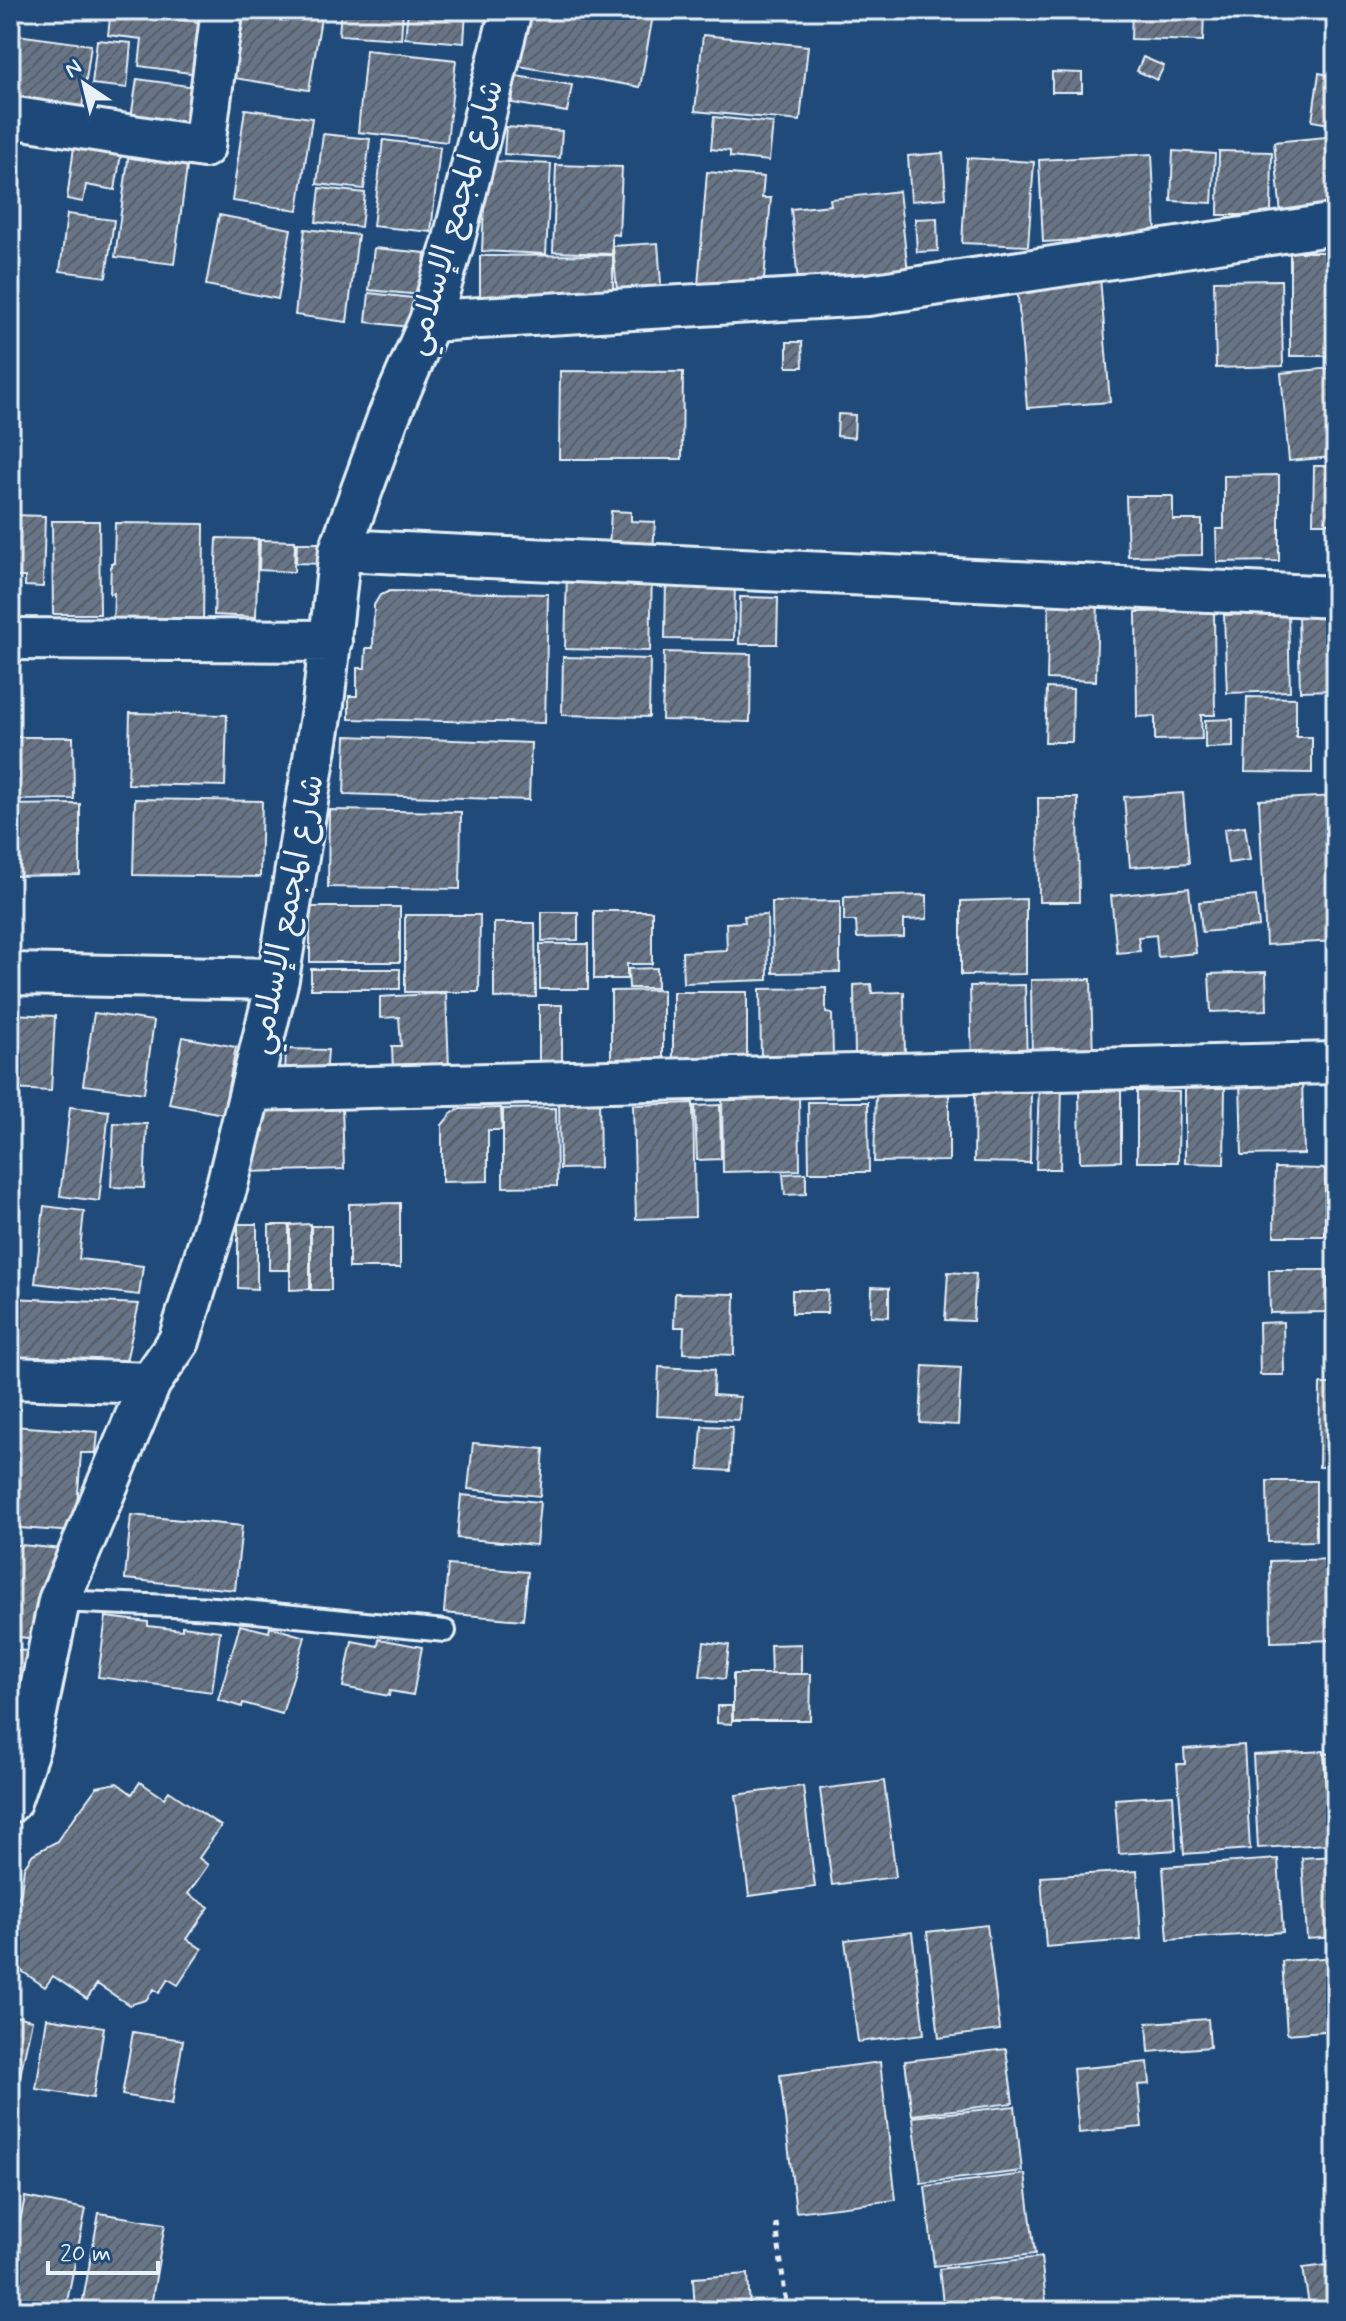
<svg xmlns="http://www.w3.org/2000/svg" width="1346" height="2321" font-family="Mynerve,'Playpen Sans Arabic',sans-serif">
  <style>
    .building { fill: url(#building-hatch); stroke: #e8f1f8; stroke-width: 2 }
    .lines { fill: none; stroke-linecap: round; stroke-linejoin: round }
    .lane-casing { stroke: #e8f1f8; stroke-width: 26 }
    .street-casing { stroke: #e8f1f8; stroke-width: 46 }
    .path { stroke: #e8f1f8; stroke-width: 5; stroke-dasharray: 6 6; stroke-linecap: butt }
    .lane { stroke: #1f4a7a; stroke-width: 20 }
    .street { stroke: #1f4a7a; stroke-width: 40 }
    .labels { text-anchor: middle; stroke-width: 6; stroke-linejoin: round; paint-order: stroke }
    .street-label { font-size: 32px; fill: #e8f1f8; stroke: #1f4a7a }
  </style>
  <defs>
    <pattern id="building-hatch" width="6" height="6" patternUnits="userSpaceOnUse" patternTransform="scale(2)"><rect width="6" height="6" fill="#687587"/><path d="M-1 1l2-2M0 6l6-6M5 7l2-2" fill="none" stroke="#575e68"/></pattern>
  </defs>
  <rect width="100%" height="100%" fill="#1f4a7a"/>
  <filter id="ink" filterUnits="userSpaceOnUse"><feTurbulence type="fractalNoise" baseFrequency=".0125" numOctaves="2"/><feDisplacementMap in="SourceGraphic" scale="16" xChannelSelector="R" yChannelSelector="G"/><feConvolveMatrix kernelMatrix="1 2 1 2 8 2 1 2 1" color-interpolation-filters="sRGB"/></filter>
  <g filter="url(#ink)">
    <!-- building -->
    <path class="building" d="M111,10L205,23L198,74L139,66L142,39L108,35Z
      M156,10H200L199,16Z
      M245,10H273L321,18L309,90L234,78Z
      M341,10H403L401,39L339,35Z
      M408,10H466L464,43L405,38Z
      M523,10H654L640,87L513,65Z
      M1132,10H1204L1203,41L1131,39Z
      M10,34L91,45L82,108L10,99Z
      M703,35L808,46L800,121L695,111Z
      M97,40L131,43L127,88L92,84Z
      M366,50L456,60L447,142L358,132Z
      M1143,57L1164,66L1157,80L1137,71Z
      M1052,72L1082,73V92H1052Z
      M1319,73L1336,76V125L1312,121Z
      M516,76L572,85L567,112L512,103Z
      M137,79L196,87L191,126L131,118Z
      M245,109L312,118L298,210L232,201Z
      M714,117L773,123L769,161L730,157V151L711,149Z
      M506,127L562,131L560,158L504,154Z
      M323,134L370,139L364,189L317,184Z
      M1336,136V210L1281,215L1274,142Z
      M383,140L440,147L431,232L373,226Z
      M74,147L121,154L115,190L86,185L83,202L67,199Z
      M1173,151L1215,154L1212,203L1171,201Z
      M1219,151L1272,152L1271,215H1218Z
      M129,152L188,160L174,264L115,257Z
      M943,153L946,198L911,201L908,156Z
      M1152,154L1156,236L1043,242L1039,160Z
      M967,158L1034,162L1028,246L962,243Z
      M486,161L551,164L546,254L482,251Z
      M556,165L622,167L619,235L612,234V254L553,252Z
      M707,172L764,177L762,198H771L763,291L698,286Z
      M320,188L365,193L361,227L316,222Z
      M899,191L909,281L799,293L791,209L831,205L830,199Z
      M67,214L114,220L106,277L60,271Z
      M219,215L291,229L278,299L206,285Z
      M937,218L938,251L917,252L915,219Z
      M305,229L358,235L347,322L295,315Z
      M658,243L662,298L618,302L613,246Z
      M374,248L425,253L421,295L369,290Z
      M1290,252H1336V356H1290Z
      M613,255V309H480V256Z
      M1100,277L1110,402L1027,408L1017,285Z
      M1281,280L1283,366L1216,368L1214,281Z
      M369,293L421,299L417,328L366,322Z
      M787,342H802L803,367H787Z
      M1332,368L1336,412V433H1331L1333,457L1289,461L1281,373Z
      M560,371L683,372L682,459H559Z
      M838,414L855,415L854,438L837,436Z
      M1314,466H1336V523H1313Z
      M1279,475V561L1217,562L1216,529H1224V476Z
      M1126,496H1173V520H1202V555L1128,556Z
      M611,511L631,512V521L655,522L653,551L609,549Z
      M10,515L45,516L43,587L25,586V577H10Z
      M52,521H99L100,614H53Z
      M115,523L204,524L203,628L113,627L114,593L110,594L111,563H114Z
      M217,538L258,539L256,617L214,615Z
      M260,540L295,541L294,572L259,570Z
      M297,543H326L325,564L296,563Z
      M567,572L652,574L650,651L565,649Z
      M666,577L735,579L734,640L665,639Z
      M390,591L548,594L545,723L349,719V696H357V668H365L366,648H373L374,605L380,595Z
      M1049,596L1098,598L1096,681L1047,679Z
      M740,597L778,598L777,644H739Z
      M1214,611L1215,715H1201L1202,739L1155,740V716L1137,717L1136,612Z
      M1288,613L1290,691L1227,693L1224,615Z
      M1336,615V690L1300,691L1298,616Z
      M664,652L751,654L750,722L662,720Z
      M563,657L650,659L649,717L562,715Z
      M1047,688L1073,689L1072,742H1045Z
      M1247,697L1296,698V737H1312V773L1245,772Z
      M130,713L227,715L225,786L128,784Z
      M1233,719V747L1205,748V720Z
      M346,736L531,743L529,800L344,794Z
      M10,737H73L74,799L10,800Z
      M1183,793L1189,863L1130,867L1124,797Z
      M1336,796V941L1266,945L1259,800Z
      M1038,798H1078L1079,902H1039Z
      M135,799L262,801L260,877L133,875Z
      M80,804V875L10,876V805Z
      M329,810L461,812L460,889L328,887Z
      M1245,826L1250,860L1228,863L1224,829Z
      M1189,888L1196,953L1158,957L1156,935L1138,937L1140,951L1117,953L1111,896Z
      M927,895V919L904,920V937L857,938L856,921H844V897Z
      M1256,896L1259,927L1202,932L1199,902Z
      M1026,899V974L961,975V901Z
      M840,901V972L773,973L772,902Z
      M310,907H400V962H310Z
      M594,911H652V964H627V979H594Z
      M542,912H578V940L542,941Z
      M405,915H480L479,992H405Z
      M767,915L768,980L683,983L682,952L727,950L726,923L745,922L744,916Z
      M494,923H535L536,997L494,998Z
      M540,944H588V989H540Z
      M657,968V988H629L628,969Z
      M311,969H400V989H311Z
      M1266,972L1267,1010L1211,1012L1209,974Z
      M1091,979L1093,1062L1032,1064L1031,980Z
      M871,984L872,993L904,992L905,1059L855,1060L854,985Z
      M1025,985L1027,1065L972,1066L970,986Z
      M826,988V1013L832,1014L833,1058L761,1059L760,989Z
      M663,990V1072H611V991Z
      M673,992H747V1067H673Z
      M446,993L449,1068L393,1071L392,1046H401L399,1017L380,1018V997Z
      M539,1005H562V1067H539Z
      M94,1013L154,1021L144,1093L83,1085Z
      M10,1014L55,1016L51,1091L10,1089Z
      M183,1037L236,1047L223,1114L169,1104Z
      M286,1049L328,1050L326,1076L285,1074Z
      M1302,1078L1304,1154L1242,1155L1240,1079Z
      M1039,1085L1062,1086L1060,1169H1036Z
      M1185,1085H1225L1224,1164L1185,1163Z
      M975,1090H1031L1030,1163L974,1162Z
      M1121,1090V1161L1080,1162L1079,1091Z
      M949,1091V1161L874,1162L876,1093Z
      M1137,1091L1179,1092L1178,1162H1137Z
      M799,1093L800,1170L723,1172L722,1095Z
      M599,1098L600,1168L560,1169L559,1099Z
      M808,1102H868L869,1172H809Z
      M693,1103L695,1217L636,1219L633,1105Z
      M342,1105L344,1169L245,1172L253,1132L264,1131L263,1107Z
      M720,1105L721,1159L697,1160L695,1106Z
      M70,1107L109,1111L99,1201L60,1196Z
      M501,1108L502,1130H488V1181L442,1182V1125L452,1113L460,1109Z
      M556,1108L557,1186L503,1187V1109Z
      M114,1123L147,1124L144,1188L111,1187Z
      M1275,1168L1325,1169V1236H1274Z
      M806,1173V1194L785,1195L783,1174Z
      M400,1203V1268H349V1204Z
      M44,1206L84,1211L79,1259L143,1266L139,1295L35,1283Z
      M238,1224H257V1289L238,1288Z
      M310,1224V1289L290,1290V1225Z
      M269,1225H289V1270H269Z
      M311,1226H331V1290H311Z
      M1269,1270H1327L1328,1312L1270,1313Z
      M948,1272L976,1274L973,1321L945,1320Z
      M872,1287L889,1288V1317L871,1316Z
      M792,1290H828L827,1313H792Z
      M675,1293L735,1294L734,1355L683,1353L684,1327H674Z
      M12,1298L139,1304L124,1370L10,1366Z
      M1283,1322L1284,1375H1260L1259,1323Z
      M923,1366L961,1368L958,1425L920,1423Z
      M659,1367L714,1370L713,1395L740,1397L739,1420L657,1416Z
      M1320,1384H1336V1467H1319Z
      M12,1426L98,1432L96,1453H81L75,1532L19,1528L20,1522H10Z
      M702,1426L732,1427L730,1471L699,1469Z
      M473,1443L544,1449L540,1496L468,1489Z
      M1267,1481H1316V1541L1268,1542Z
      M461,1495L540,1502L536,1545L457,1538Z
      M131,1515L242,1526L235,1590L125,1579Z
      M10,1544L62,1549L36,1639L10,1636Z
      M1336,1559V1640L1271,1642L1270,1561Z
      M448,1565L528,1572L523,1620L444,1613Z
      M106,1617L148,1622V1626L182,1630V1626L220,1631L212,1692L98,1677Z
      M240,1625L269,1632L270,1627L305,1637L282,1714L243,1703L242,1707L218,1700Z
      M379,1639L422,1647L413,1695L390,1691L389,1696L343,1687L352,1641L378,1646Z
      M704,1642L729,1645L725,1679L700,1676Z
      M801,1644V1674H771L770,1645Z
      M10,1649L34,1652L10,1717Z
      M733,1674H811L810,1720H733Z
      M717,1706H732V1724L717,1723Z
      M1244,1745L1250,1849L1184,1854L1177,1764H1185L1184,1749Z
      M1324,1751L1328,1844L1258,1848L1253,1755Z
      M1336,1753V1842H1330L1325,1754Z
      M884,1781L896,1877L832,1885L820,1789Z
      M140,1782L164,1798L169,1791L221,1826L199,1858L208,1865L188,1894L209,1907L187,1939L202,1949L178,1985L168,1979L159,1993L154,1989L146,2000L129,2005L97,1984L87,1999L53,1976L45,1987L10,1963V1909L21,1893L24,1867L33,1854L56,1842L97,1787L117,1783L132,1794Z
      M803,1786L815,1887L749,1896L736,1795Z
      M1173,1795L1176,1850L1119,1854L1115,1799Z
      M1336,1856V1937L1307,1939L1302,1858Z
      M1278,1859L1283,1932L1168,1940L1163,1867Z
      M1137,1871L1141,1939L1046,1947L1041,1877Z
      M987,1925L1000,2030L939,2038L927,1932Z
      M912,1932L924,2034L858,2042L845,1940Z
      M1336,1957V2030L1287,2034L1282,1961Z
      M10,2015L32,2020L18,2085L10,2084Z
      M47,2018L104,2027L93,2098L36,2089Z
      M1208,2019L1210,2047L1149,2052L1147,2023Z
      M133,2032L183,2040L172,2104L122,2095Z
      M1006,2049L1013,2103L912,2115L905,2061Z
      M880,2062L896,2200L796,2212L780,2075Z
      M1148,2062L1150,2084L1138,2085L1142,2127L1079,2133L1073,2069Z
      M1015,2106L1022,2171L921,2183L913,2117Z
      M1025,2174L1035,2254L934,2266L925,2186Z
      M25,2197L86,2209L65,2311H32L10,2307V2270Z
      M10,2201L19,2203L10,2242Z
      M99,2213L165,2224L150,2311H81Z
      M1041,2257L1047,2311H944L939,2269Z
      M1336,2264V2311H1310L1303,2268Z
      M748,2274L750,2311H695L693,2278Z"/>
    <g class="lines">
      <!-- lane casing -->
      <g class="lane-casing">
        <path id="lane" d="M59,1601L215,1608L445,1631"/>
      </g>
      <!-- street casing -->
      <g class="street-casing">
        <path id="street" d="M10,117L204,147L222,10
          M430,321L868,295L1336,224
          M340,550L1336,597
          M10,639L331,641
          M10,974L278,979
          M251,1090L1336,1063
          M10,1378L150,1383
          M10,1802L29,1747L59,1601L150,1383L179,1341L227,1185L278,979L323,704L340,550L388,418L430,321L453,243L511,10"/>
      </g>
      <!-- path -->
      <path class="path" d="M776,2223L787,2311"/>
      <!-- lane -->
      <use href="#lane" class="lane"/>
      <!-- street -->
      <use href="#street" class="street"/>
    </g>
  </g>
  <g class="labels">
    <!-- street labels -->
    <g class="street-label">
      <text transform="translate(453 217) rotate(-74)" y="11">شارع المجمع الإسلامي</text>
      <text transform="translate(285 914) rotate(-79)" y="11">شارع المجمع الإسلامي</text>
    </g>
  </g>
  <!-- margin -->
  <rect width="1346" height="2321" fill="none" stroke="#1f4a7a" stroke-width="40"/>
  <rect x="20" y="20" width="1306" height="2281" fill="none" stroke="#e8f1f8" stroke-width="3" filter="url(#ink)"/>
  <!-- north arrow -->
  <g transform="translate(84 84) rotate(325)" stroke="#1f4a7a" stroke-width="6" paint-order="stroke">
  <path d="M0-6L14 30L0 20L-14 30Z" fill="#e8f1f8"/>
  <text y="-12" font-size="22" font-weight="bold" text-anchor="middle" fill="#e8f1f8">N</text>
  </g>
  <!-- scale -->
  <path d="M48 2261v12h110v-12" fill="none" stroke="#e8f1f8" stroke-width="4"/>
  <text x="60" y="2261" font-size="24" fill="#e8f1f8" stroke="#1f4a7a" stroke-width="6" paint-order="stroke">20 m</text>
</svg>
